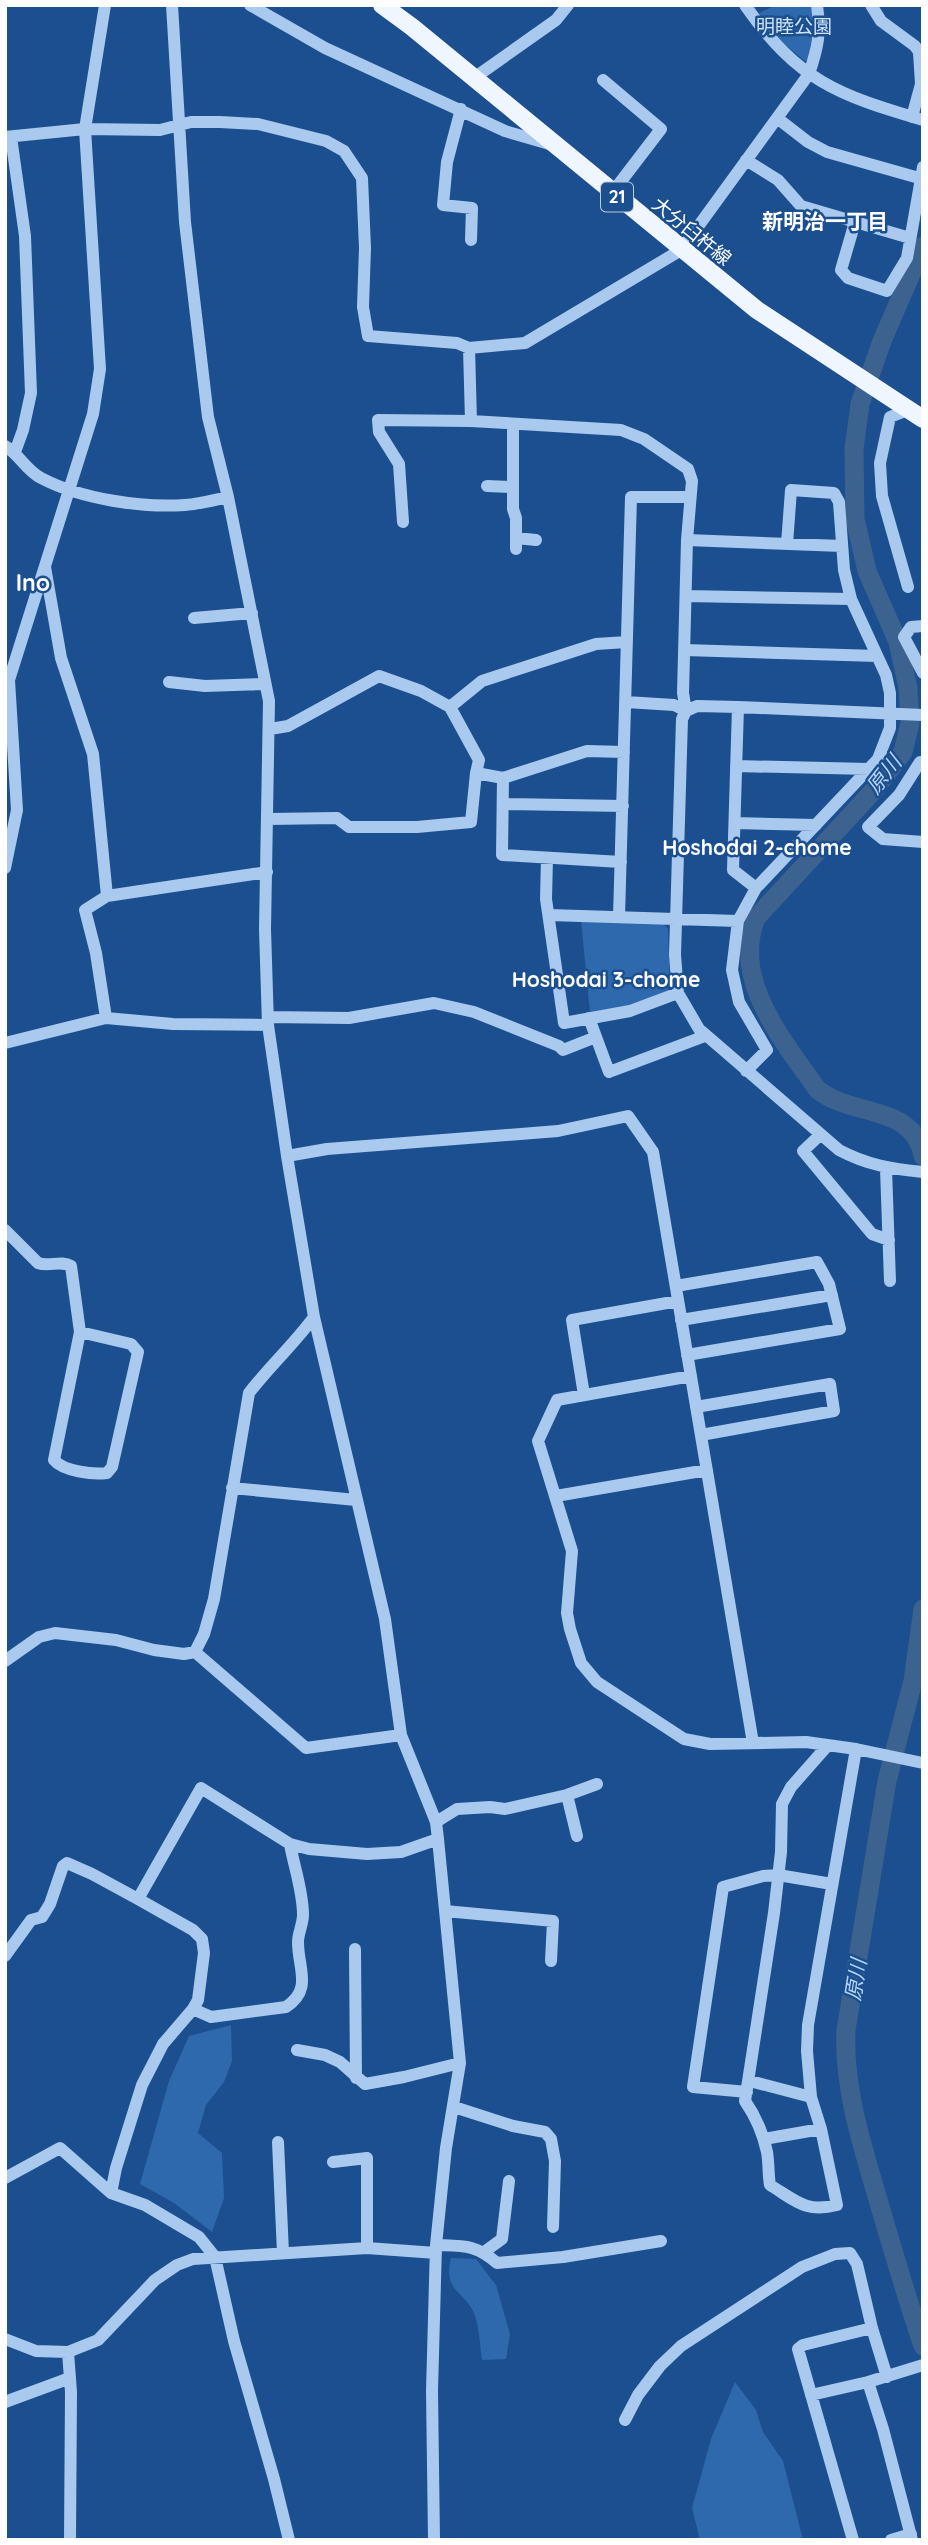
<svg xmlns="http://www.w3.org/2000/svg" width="928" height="2545" font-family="Quicksand,'Noto Sans JP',sans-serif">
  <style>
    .green { fill: #2e69ad }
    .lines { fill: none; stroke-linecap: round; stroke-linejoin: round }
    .river { stroke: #3c6290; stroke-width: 19 }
    .minor { stroke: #a9c9ee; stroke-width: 12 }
    .major { stroke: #f0f6ff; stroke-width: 18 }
    .labels { text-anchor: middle; stroke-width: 5; stroke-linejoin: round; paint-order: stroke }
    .shield { fill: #1b4f8f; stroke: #bbcadd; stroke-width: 2 }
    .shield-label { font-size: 18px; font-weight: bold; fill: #fff }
    .park-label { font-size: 19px; fill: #cfe3fa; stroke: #1b4f8f }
    .street-label { font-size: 19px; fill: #fff; stroke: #1b4f8f }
    .neighbourhood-label { font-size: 21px; font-weight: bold; fill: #fff; stroke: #1b4f8f }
    .water-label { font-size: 21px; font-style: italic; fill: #b5d3f5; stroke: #1b4f8f }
    .quarter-label { font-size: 23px; font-weight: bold; fill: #fff; stroke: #1b4f8f }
  </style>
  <rect width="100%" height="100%" fill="#1b4f8f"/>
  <!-- green -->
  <path class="green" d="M776,5H811L816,36L809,61H805L779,40L759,13Z
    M581,920L663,923L668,929L670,987C657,1005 611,1009 590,1013Z
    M231,2025L232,2061L224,2082L206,2105L198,2133L222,2153L224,2198L212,2232L174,2203L140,2184L169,2081L189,2036Z
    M451,2258L476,2259L496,2285L510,2334L506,2359L482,2360C480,2347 479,2322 473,2311C462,2290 443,2290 451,2258Z
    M735,2382L756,2410L763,2432L783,2461L803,2540H700L692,2508L711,2439Z"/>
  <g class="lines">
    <!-- river -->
    <path class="river" d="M923,246L882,341L860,404L854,449L855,519L867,571L898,642L908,688L910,723L903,752L875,789L756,918C731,980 783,1040 817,1089C849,1117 915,1104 923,1156
      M923,1609L913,1681L887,1781L846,2030C843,2088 863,2148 879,2203C893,2251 907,2299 923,2346"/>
    <!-- minor -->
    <path class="minor" d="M172,5L185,222L208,417L228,497L269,701L265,929L268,1025L287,1156L314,1317L385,1619L401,1735L436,1822L438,1839L460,2063L446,2148L436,2245L432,2391L434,2540
      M250,5L325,48L505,131L553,145
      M745,5C798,81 838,95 923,120
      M871,5L881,21L915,46L919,52L921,84L912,117
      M474,78L556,20L568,5
      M603,80L661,129L612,193
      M461,109L447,162L443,205L472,208L471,240
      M777,118L808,142L827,152L919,178
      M5,137L85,129L160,130L191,122H220L258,124L326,141L344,151L362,178L365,248L363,307L368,336L457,343L469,348L525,343L681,250L809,74C818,47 821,34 817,5
      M11,137L25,236L31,393L23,430L15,452
      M746,160L778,180L801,206L910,238
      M855,222L841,270L848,278L887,291L907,258L923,167
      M469,348L471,421
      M908,410L890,417L880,463L882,496L908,587
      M513,424V509L516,518V549
      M5,446C19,454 26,470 41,478C81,499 141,508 185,505C199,504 214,500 228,497
      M487,486L513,487
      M403,522L399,464L379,432L378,420L471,421L621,430L644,439L688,469L692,481L687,540L683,693L686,711
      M516,538L536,540
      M687,540L842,546
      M45,567L61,658L93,754L107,896
      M686,596L851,599
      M194,618L252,613
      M923,626L911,627L904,637L923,673
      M685,650L877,656
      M169,682L205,686L265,684
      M626,702L674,705L686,711
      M450,707L482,681L596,644L627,642
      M738,707L733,870L756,888
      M923,715L738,707L697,706L686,711L682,719L675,955L678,993L699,1029L839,1150C867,1165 892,1169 923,1172
      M270,729L288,726L379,676L421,691L450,707L479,760L476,773
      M923,762H920L899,795L868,827L883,839L923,842
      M736,766L869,769
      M503,778L502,855L621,862
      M503,804L623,806
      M268,819L337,818L349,827H417L471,822L476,773L503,778L587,751L624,752
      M735,823L816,825
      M547,858L546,899L564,1023L630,1011L678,993
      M5,868L17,810L9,680L93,414L100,369L85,129L105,5
      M549,915L738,921
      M619,917L631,497H689
      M268,1017L349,1018L434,1003L474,1012L559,1046L563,1050L596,1037
      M106,1018L96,953L85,910L107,896L267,872
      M589,1018L609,1072L705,1036
      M5,1043L106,1018L173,1024L268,1025
      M746,1071L767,1050L739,1002L732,970L738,921L756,888L878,759L890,728V693L886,675L851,599L844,570L839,502L834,493L791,490L787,544
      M820,1135L803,1151L872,1234L889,1240
      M287,1156L327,1149L558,1131L628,1116L653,1152L753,1743
      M886,1169L890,1281
      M5,1230L38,1263C49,1267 61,1260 71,1266L80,1332
      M676,1286L817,1262L829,1284L840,1329L687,1355
      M681,1320L832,1295
      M80,1332L131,1344L138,1352L112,1467L107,1473C93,1475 63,1471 54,1460Z
      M691,1376L557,1400L538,1441L572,1551L567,1613L570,1629L581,1663L597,1682L684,1739L710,1744L806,1742L856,1749L923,1763
      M584,1395L572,1320L678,1301
      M696,1407L830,1384L834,1411L701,1435
      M232,1488L356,1500
      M556,1496L707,1470
      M195,1652L204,1634L214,1599L249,1393C270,1366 294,1344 314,1317
      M5,1661L39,1637L55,1633L116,1640L154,1650L184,1654L195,1652L306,1748L401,1735
      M828,1745L791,1787L782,1804L781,1852L774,1913L745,2101C756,2117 763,2133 767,2152C769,2163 768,2174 770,2185C796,2201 806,2213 837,2205L821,2129L811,2097L807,2051L808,2025L856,1749
      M567,1795L577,1836
      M436,1822L457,1809L490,1807L505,1809L567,1795L597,1784
      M445,1911L553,1921L551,1961
      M355,1949L356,2078
      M5,1956L31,1920L42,1917L50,1904L63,1866L67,1863L92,1874L138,1899
      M193,2009L211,2017L286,2007C313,1989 298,1969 298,1942C298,1933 303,1924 303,1915C303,1891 294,1867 290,1844
      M297,2050L325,2055L340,2062L365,2084L404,2077L460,2063
      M750,2081L811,2097
      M747,2092L693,2087L723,1887L763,1876L778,1875L832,1884
      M454,2107L513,2126L545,2132L551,2139L555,2161L553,2227
      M764,2139L821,2129
      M278,2142L283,2253
      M333,2162L367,2158V2248
      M5,2178L60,2148L111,2193L145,2205L199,2237L215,2257L234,2341L274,2479L289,2540
      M111,2193L116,2168L142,2085L163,2044L193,2009L198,2000L204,1953L202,1939L193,1930L138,1899L201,1788L290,1844L309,1849L367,1854L401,1852L438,1839
      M436,2245C463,2246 475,2244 497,2263L563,2257L661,2241
      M484,2252L502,2239L509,2181
      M5,2339L36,2351L68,2352L98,2340L155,2280L177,2265L193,2259L367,2248L436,2253
      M68,2352L71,2392L70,2540
      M868,2382L883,2429L912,2540
      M811,2395L868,2382L923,2365
      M5,2402L70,2378
      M625,2420L638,2395L660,2366L681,2346L802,2267L835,2254L850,2253L857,2264L872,2328L887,2377
      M853,2540L798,2349L803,2345L872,2328
      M891,2540L911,2534"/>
    <!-- major -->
    <path class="major" d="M382,5L412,27L757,310L923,419"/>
  </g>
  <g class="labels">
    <!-- shield labels -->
    <rect class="shield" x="601" y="182.5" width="32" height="29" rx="5"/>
    <g class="shield-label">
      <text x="617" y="203">21</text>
    </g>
    <!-- park labels -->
    <g class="park-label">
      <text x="794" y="33">明睦公園</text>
    </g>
    <!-- street labels -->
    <g class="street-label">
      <text transform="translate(692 231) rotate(39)" y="7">大分臼杵線</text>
    </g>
    <!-- neighbourhood labels -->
    <g class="neighbourhood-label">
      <text x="825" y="229">新明治一丁目</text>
      <text x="757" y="855">Hoshodai 2-chome</text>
      <text x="606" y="987">Hoshodai 3-chome</text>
    </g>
    <!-- water labels -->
    <g class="water-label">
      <text transform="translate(884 775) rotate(-52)" y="7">原川</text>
      <text transform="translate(856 1980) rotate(-81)" y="7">原川</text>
    </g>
    <!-- quarter labels -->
    <g class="quarter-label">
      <text x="33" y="591">Ino</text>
    </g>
  </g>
  <!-- border -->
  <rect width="928" height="2545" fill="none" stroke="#ffffff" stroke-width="14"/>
</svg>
